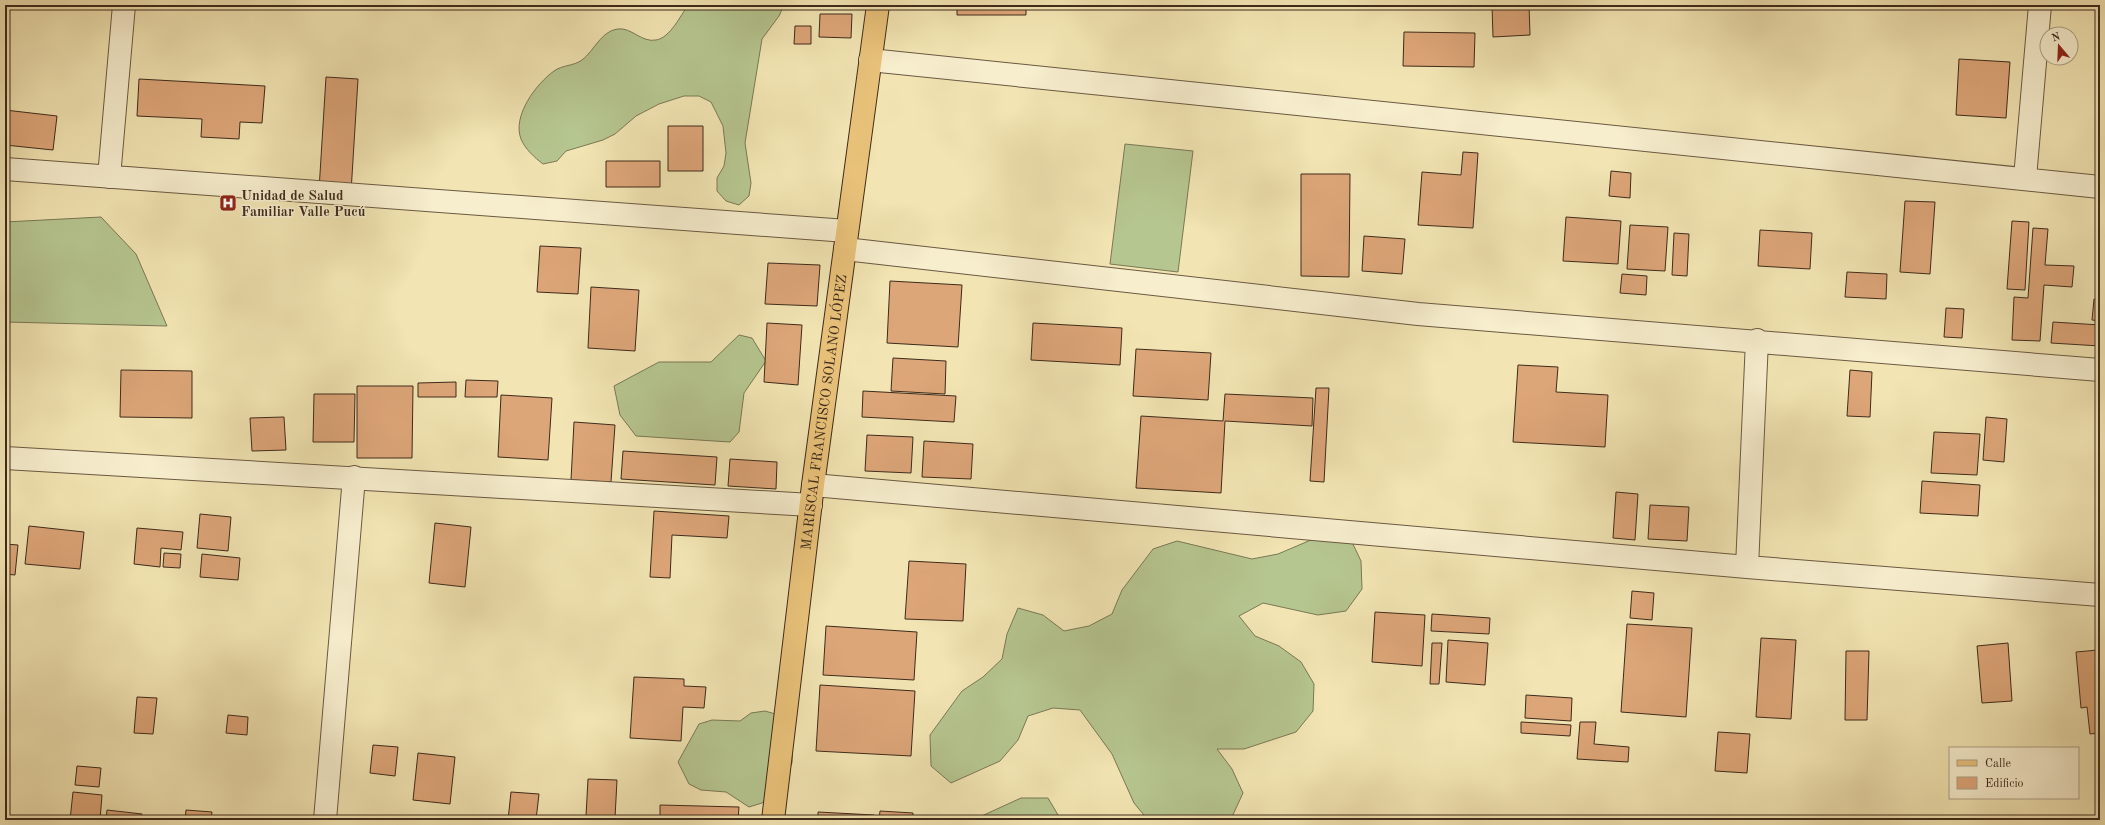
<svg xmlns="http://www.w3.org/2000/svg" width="2105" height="825" font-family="'Old Standard TT',serif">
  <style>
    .grass { fill: #b6c690; stroke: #7a7856 }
    .building { fill: #dda679; stroke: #3e2a1b }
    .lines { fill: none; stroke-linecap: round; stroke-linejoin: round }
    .minor-casing { stroke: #6b5941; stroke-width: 24 }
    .major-casing { stroke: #3e2a1b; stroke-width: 24 }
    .minor { stroke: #f7eece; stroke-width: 22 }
    .major { stroke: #e9c27a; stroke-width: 22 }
    .labels { text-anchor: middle; stroke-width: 3; stroke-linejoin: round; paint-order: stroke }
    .poi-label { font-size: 14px; font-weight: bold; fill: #3e2a1b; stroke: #f7eece; text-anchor: start }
    .street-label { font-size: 14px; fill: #3e2a1b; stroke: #f7eece }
  </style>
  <rect width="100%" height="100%" fill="#f2e5b3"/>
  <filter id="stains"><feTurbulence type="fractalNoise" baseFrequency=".005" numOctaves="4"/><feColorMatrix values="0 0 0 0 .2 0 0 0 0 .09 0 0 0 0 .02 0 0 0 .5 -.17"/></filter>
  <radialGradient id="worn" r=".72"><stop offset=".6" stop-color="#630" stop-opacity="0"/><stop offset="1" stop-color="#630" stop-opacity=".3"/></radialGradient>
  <!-- grass -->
  <path class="grass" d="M688,5H784L779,16L762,39L745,143L751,183L749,196L739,205L726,201L717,191V178L724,166L726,153L723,126L711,102L699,96H684L659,104L636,116L615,134L603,140L566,151L557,161L543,164C535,158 525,149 521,139C512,116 536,84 554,71C562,65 574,66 582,60C594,51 601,31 618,29C631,27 642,43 656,40C670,38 681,15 688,5Z
    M1125,144L1193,151L1178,272L1110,264Z
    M101,217L136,254L167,326L5,322V222Z
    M739,335L752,338L766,361L744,393L739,432L730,442L636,436L620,415L614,386L659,362H711Z
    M1325,534L1350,538L1361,561L1362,589L1346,611L1318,615L1263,603L1239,616L1255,636L1279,646L1301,662L1314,684L1313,711L1296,732L1244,749H1217L1232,769L1243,793L1231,819L1148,820L1134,803L1112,754L1080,710L1053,708L1028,716L1018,740L1000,761L951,783L931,766L930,735L962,691L983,677L1002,659L1007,634L1018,608L1043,615L1064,631L1089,626L1112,614L1122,590L1153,549L1177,541L1252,559L1278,554Z
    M765,711L779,715L793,737L792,763L782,787L762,803L749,807L726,792L701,790L689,784L678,762L699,724L712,720L740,721L751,713Z
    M1021,798H1048L1061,820H973Z"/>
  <!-- building -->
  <path class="building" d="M957,5H1026V15H957Z
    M1492,5H1529L1530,35L1493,37Z
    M820,14H852L851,38L819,37Z
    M795,26H811V44H794Z
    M1404,32L1475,33L1474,67L1403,66Z
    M1959,59L2010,62L2006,118L1956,115Z
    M326,77L358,79L351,192L319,190Z
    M139,79L265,86L262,123L240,122L239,139L201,137L202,119L137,116Z
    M5,110L57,116L53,150L5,145Z
    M668,126H703V171H668Z
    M1463,152L1478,153L1473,228L1418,225L1422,172L1461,175Z
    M606,161H660V187H606Z
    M1611,171L1631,173L1630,198L1609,196Z
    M1301,174H1350L1349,277L1301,276Z
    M1905,201L1935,202L1930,274L1900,272Z
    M1566,217L1621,221L1618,264L1563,261Z
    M2012,221L2029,222L2025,290L2007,289Z
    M1630,225L1668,227L1665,271L1627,269Z
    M2033,228L2048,229L2045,265L2074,266L2072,287L2044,285L2040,341L2012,340L2014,297L2028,298Z
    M1760,230L1812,233L1810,269L1758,266Z
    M1674,233L1689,234L1687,276L1672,275Z
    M1364,236L1405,239L1402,274L1362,271Z
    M540,246L581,248L578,294L537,292Z
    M768,263L820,265L817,306L765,304Z
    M1847,272L1887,274L1886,299L1845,297Z
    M1622,274L1647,276L1646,295L1620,293Z
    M890,281L962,285L958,347L887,343Z
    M591,287L639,290L635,351L588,348Z
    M2094,299L2100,300V321L2092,320Z
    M1946,308L1964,309L1962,338L1944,337Z
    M2053,322L2100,325V346L2051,343Z
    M767,323L802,325L798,385L764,382Z
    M1033,323L1122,328L1120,365L1031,360Z
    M1136,349L1211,353L1208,400L1133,396Z
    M893,358L946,361L945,394L891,391Z
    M1518,365L1558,367L1556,392L1608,395L1605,447L1513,442Z
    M121,370L192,371V418L120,417Z
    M1850,370L1872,372L1870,417L1847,416Z
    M466,380L498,381L497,397H465Z
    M456,382V397H418V383Z
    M357,386H413L412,458H357Z
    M1316,388H1329L1324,482L1310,481Z
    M863,391L956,396L954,422L862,417Z
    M314,394H355L354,442H313Z
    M1225,394L1313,398L1312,426L1225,421L1221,493L1136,488L1141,416L1223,421Z
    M501,395L552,398L548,460L498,457Z
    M284,417L286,450L252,451L250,418Z
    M1986,417L2007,419L2004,462L1983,460Z
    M574,422L615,425L611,482L571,480Z
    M1934,432L1980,434L1977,475L1931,473Z
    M867,435L913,437L911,473L865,471Z
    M924,441L973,444L971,479L922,477Z
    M623,451L717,457L715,485L621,479Z
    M730,459L777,462L776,489L728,486Z
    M1922,481L1980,485L1978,516L1920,513Z
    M1616,492L1638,494L1635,540L1613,538Z
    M1650,505L1689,507L1687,541L1648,539Z
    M654,511L729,516L727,538L672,535L670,578L650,577Z
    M200,514L231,517L228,551L197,548Z
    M435,523L471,527L465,587L429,583Z
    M29,526L84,532L80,569L25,564Z
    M137,528L183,532L181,550L161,548L160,567L134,564Z
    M5,544L18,545L15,575L5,574Z
    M164,553L181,554L180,568L163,567Z
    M202,554L240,558L238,580L200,577Z
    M909,561L966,564L963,621L905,619Z
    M1632,591L1654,593L1652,620L1630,618Z
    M1375,612L1425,615L1422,666L1372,662Z
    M1432,614L1490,618L1489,634L1431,631Z
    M1627,624L1692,628L1686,717L1621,712Z
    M826,626L917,632L914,680L823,675Z
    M1761,638L1796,640L1791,719L1756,717Z
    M1448,640L1488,643L1485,685L1446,682Z
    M1432,643H1442L1439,684H1430Z
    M2008,643L2012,701L1982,703L1977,646Z
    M2098,650L2100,733L2090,734L2087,707L2081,708L2076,652Z
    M1846,651H1869L1867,720H1845Z
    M634,677L684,679V686L706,687L704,708L683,707L681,741L630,738Z
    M820,685L915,691L911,756L816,751Z
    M1526,695L1572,698L1571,721L1525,718Z
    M137,697L157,698L153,734L134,733Z
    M228,715L248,717L247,735L226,733Z
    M1521,722L1571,725L1570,736L1521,733Z
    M1580,722H1596L1594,744L1629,747L1628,762L1577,759Z
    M1718,732L1750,734L1747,773L1715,771Z
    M373,745L398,747L395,776L370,773Z
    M418,753L455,757L450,804L413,800Z
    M77,766L101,768L99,787L75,785Z
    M588,779L617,780L615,818L586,816Z
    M73,792L102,795L100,820H70Z
    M511,792L539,794L536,820H508Z
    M660,805L739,807L738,820H660Z
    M107,810L142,814L141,820H106Z
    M186,810L212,812L211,820H185Z
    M880,811L913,813V820H879Z
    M818,812L874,815L873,820H818Z"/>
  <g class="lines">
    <!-- minor casing -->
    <g class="minor-casing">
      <path id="minor" d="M870,60L2100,187
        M5,169L847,231
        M109,177L124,5
        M2025,178L2040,5
        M845,249L1418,314L2100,370
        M5,458L811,505
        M813,485L1747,567L2100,595
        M1747,567L1757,340
        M325,820L354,477"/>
    </g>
    <!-- major casing -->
    <g class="major-casing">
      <g id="major">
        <path id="s1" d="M773,820L813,485L878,5"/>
      </g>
    </g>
    <!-- minor -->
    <use href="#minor" class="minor"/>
    <!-- major -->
    <use href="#major" class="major"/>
  </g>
  <!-- icons -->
  <defs>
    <g id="hospital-square" transform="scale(0.9)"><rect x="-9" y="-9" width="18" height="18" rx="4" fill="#8f2418" stroke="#f7eece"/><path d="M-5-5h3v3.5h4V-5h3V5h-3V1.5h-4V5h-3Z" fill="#fff"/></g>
  </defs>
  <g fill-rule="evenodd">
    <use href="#hospital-square" x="228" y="203"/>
  </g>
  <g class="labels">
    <!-- poi labels -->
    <g class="poi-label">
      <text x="241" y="200">Unidad de Salud<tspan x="241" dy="16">Familiar Valle Pucú</tspan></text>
    </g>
    <!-- street labels -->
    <g class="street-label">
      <text dy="5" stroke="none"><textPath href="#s1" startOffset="411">MARISCAL FRANCISCO SOLANO LÓPEZ</textPath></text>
    </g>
  </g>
  <!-- margin -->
  <rect width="2105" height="825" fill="none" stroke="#f2e5b3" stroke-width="20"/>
  <rect x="6" y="6" width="2093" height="813" fill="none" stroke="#3e2a1b" stroke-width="2"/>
  <rect x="10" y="10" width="2085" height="805" fill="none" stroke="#3e2a1b"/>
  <!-- legend -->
  <rect x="1949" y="747" width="130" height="52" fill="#f7eece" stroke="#ada086"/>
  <rect x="1957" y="760" width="20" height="6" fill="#e9c27a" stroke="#ada086"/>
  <text x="1985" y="767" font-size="12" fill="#3e2a1b">Calle</text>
  <rect x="1957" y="777" width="20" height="12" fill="#dda679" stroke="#ada086"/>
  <text x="1985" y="787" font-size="12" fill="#3e2a1b">Edificio</text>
  <!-- north arrow -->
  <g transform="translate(2059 46) rotate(341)"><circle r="19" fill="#f7eece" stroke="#ada086"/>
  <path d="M0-3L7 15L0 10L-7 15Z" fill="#8f2418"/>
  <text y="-6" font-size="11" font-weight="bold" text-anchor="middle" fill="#3e2a1b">N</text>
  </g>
  <rect width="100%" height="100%" filter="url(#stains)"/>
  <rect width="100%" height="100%" fill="url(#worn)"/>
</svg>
